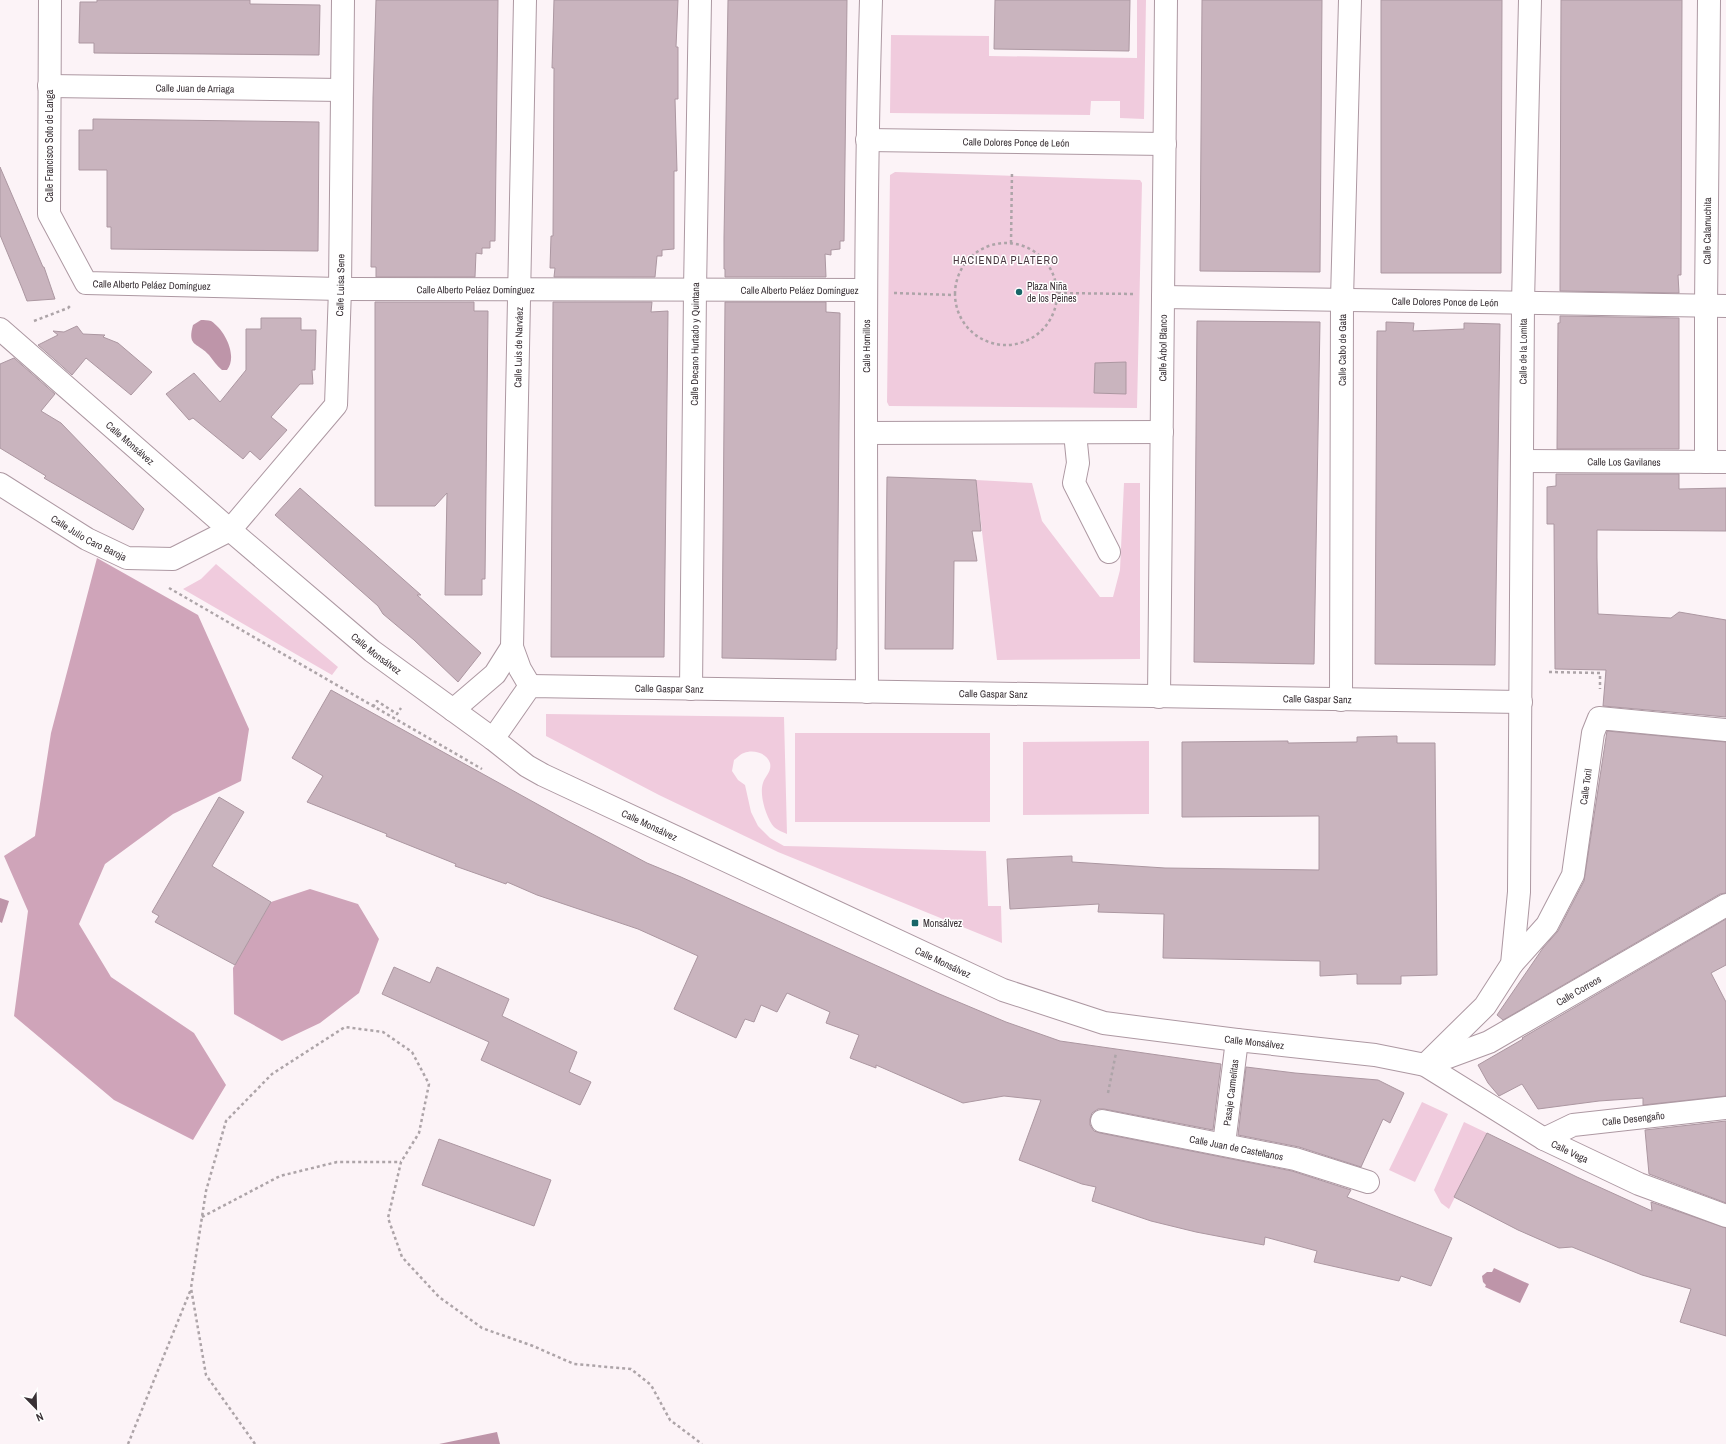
<svg xmlns="http://www.w3.org/2000/svg" width="1726" height="1444" font-family="'Archivo Narrow',sans-serif">
  <style>
    .green { fill: #f0cbdd }
    .forest { fill: #cfa4b9 }
    .water { fill: #be95a9 }
    .building { fill: #c9b4be; stroke: #ac97a1 }
    .lines { fill: none; stroke-linecap: round; stroke-linejoin: round }
    .minor-casing { stroke: #ad98a2; stroke-width: 24 }
    .path { stroke: #ada4a8; stroke-width: 2.5; stroke-dasharray: 3 3; stroke-linecap: butt }
    .minor { stroke: #fff; stroke-width: 22 }
    .poi-dot { fill: #176668; stroke: #fff; stroke-width: 1.5 }
    .labels { text-anchor: middle; stroke-width: 3; stroke-linejoin: round; paint-order: stroke }
    .street-label { font-size: 10px; fill: #393035; stroke: #fff }
    .poi-label { font-size: 10px; fill: #393035; stroke: #fff; text-anchor: start }
    .neighbourhood-label { font-size: 11px; letter-spacing: 1px; fill: #48373f; stroke: #fff }
  </style>
  <rect width="100%" height="100%" fill="#fcf3f7"/>
  <!-- green -->
  <path class="green" d="M1137,0H1146L1144,119L1120,118V101H1091L1090,115L890,113L891,35L989,36V56L1137,58Z
    M895,172L1140,180L1142,183L1137,408L889,406L887,402L890,175Z
    M976,480L1032,483L1042,521L1100,597H1113L1120,570L1124,483H1140V659L997,660Z
    M216,564L338,667L332,675L183,589L201,579Z
    M546,714L784,717L787,834C783,832 777,830 774,827C766,818 759,794 763,783C765,776 772,772 770,763C767,753 753,749 744,753C740,754 737,758 734,760L732,771L738,780L745,785L751,812L758,826L770,838L784,846L986,851L988,906H1001L1002,943L778,852L659,795L546,736Z
    M795,733H990V822H795Z
    M1149,741V814L1023,815V742Z
    M1422,1102L1448,1114L1415,1182L1389,1170Z
    M1464,1122L1487,1133L1449,1209L1441,1203L1434,1190Z"/>
  <!-- forest -->
  <path class="forest" d="M97,558L198,615L249,729L241,781L173,814L105,864L79,924L111,977L194,1033L226,1085L193,1140L114,1100L14,1016L28,911L4,856L35,836L51,733Z
    M310,889L358,904L379,939L359,993L320,1023L282,1041L234,1014L233,968L271,902Z"/>
  <!-- water -->
  <path class="water" d="M201,320C204,320 208,320 211,321C225,330 238,356 227,370H222C217,366 213,360 209,355C197,342 187,347 193,325Z
    M0,898L9,901L2,923L0,922Z
    M1494,1268L1529,1284L1520,1303L1485,1287L1486,1285L1483,1282L1482,1276L1487,1272H1492Z
    M497,1432L500,1444H439Z"/>
  <!-- building -->
  <path class="building" d="M97,0H250V4L320,5L319,55L94,53V43H79L80,2H97Z
    M376,0H498L495,241H490V248H482V254L476,253L475,277H376V267H371L373,98Z
    M554,0H678L676,47H678V99H675L677,171H674V249L662,250V256H657L655,277H554L555,268H550L551,236H553L554,68H552Z
    M728,0H847L844,241H840V249L831,250V255L825,254L826,277H725V269H724V238Z
    M995,0H1130L1129,51L994,49Z
    M1202,0H1322L1320,272L1200,271Z
    M1381,0H1502L1501,273H1381Z
    M1561,0H1682L1681,275H1678L1679,293L1560,291Z
    M93,119L319,122L318,251L111,249V227H107V170H79V130H93Z
    M0,167L43,267H44L55,299L27,301L22,288L0,235Z
    M375,302H474V311H488L485,579H482V595H445L447,493L435,506H375Z
    M553,302H652L651,312L668,311L664,657H551Z
    M725,302H826V312L840,313L837,649H836V660L722,658Z
    M1560,316L1679,318V449H1557L1558,323H1560Z
    M261,318H301V330H316L315,370H312L313,384H300L271,417L287,430L260,460L250,451L243,459L193,418L189,420L166,394L194,373L220,402L246,370V329H261Z
    M1197,321L1320,322L1314,664L1194,662Z
    M1386,322L1414,323L1413,331L1464,329V323L1500,324L1495,665L1375,664L1377,331H1386Z
    M77,326L83,334L105,335L103,337L118,343L152,372L131,395L86,358L72,375L38,345L58,335L53,331L64,332Z
    M14,358L55,394L41,411L61,423L144,509L133,530L44,478L46,476L0,448V364Z
    M1126,362V394L1094,393L1095,363Z
    M1556,474H1679V489L1726,488V531L1597,530V558L1598,614L1671,618L1679,612L1726,620V717L1603,706L1606,670L1555,669L1554,524H1547V487L1556,486Z
    M887,477L976,480L981,531H972L977,561H954L953,649H885Z
    M300,488L421,595H417L481,653L458,682L414,640L383,614L378,606L275,515Z
    M331,690L566,820L647,863L681,877L937,993L1006,1022L1060,1041L1221,1064L1213,1130L1104,1109H1098L1092,1113L1090,1119V1125L1094,1131L1100,1133L1292,1171L1351,1190L1347,1197L1452,1238L1431,1286L1401,1276L1399,1281L1314,1262L1317,1251L1265,1237L1264,1245L1196,1232L1151,1221L1092,1201L1096,1187L1082,1184L1019,1160L1041,1100L1004,1096L963,1103L876,1065V1068L850,1058L859,1035L826,1023L830,1012L787,993L777,1012L761,1005L754,1022L745,1019L736,1038L674,1009L698,956L638,929L537,895L507,882L506,884L455,866L456,864L386,836L387,834L307,802L323,776L292,758Z
    M1607,731L1726,742V893L1720,894L1503,1020L1497,1015L1543,948L1558,931L1584,881Z
    M1397,736V743H1435L1437,975L1401,976V984H1357V974L1320,976V961L1163,958L1164,914L1098,912L1099,904L1010,909L1007,859L1072,856V862L1165,868L1319,870V816L1182,817V742L1288,741V743L1357,742V737Z
    M219,797L244,812L212,866L271,902L235,965L155,922L159,916L152,912Z
    M1726,919V965L1711,973L1726,1002V1096L1643,1105V1098L1599,1101L1538,1109L1522,1084L1499,1096L1488,1083L1478,1065L1523,1039L1522,1038Z
    M394,967L430,983L437,967L509,999L502,1016L577,1052L569,1072L591,1082L580,1105L481,1060L489,1042L382,994Z
    M1246,1067L1295,1073L1378,1080L1404,1093L1390,1123L1383,1119L1361,1167L1299,1147L1238,1135Z
    M1726,1121V1203L1649,1174L1645,1130Z
    M1487,1133L1577,1177L1652,1211L1651,1202L1726,1228V1336L1680,1322L1691,1289L1642,1275L1572,1247L1559,1248L1518,1230L1454,1197Z
    M439,1139L551,1180L534,1226L422,1185Z"/>
  <g class="lines">
    <!-- minor casing -->
    <g class="minor-casing">
      <g id="minor">
        <path id="s1" d="M50,0L49,214L86,283L340,289L866,290"/>
        <path id="s2" d="M49,86L341,90"/>
        <path id="s3" d="M867,140L1165,144"/>
        <path id="s4" d="M1163,297L1726,306"/>
        <path id="s5" d="M0,329L230,530L372,651L493,739L527,766L543,775L1003,990L1104,1023L1237,1040L1375,1055L1425,1065L1544,1139L1639,1184L1726,1216"/>
        <path d="M866,433L1162,432"/>
        <path d="M1075,433L1078,463L1074,483L1109,552"/>
        <path id="s6" d="M1522,461L1726,462"/>
        <path id="s7" d="M1706,462V306L1709,0"/>
        <path id="s8" d="M0,484L87,539L127,558L173,559L230,530L336,405L340,289L343,0"/>
        <path d="M512,647L520,669L530,686"/>
        <path id="s9" d="M691,689L695,290L700,0"/>
        <path id="s10" d="M867,692C866,461 864,231 871,0"/>
        <path id="s11" d="M1159,697L1166,0"/>
        <path id="s12" d="M1341,700L1342,299L1350,0"/>
        <path id="s13" d="M453,710L495,674L512,647L525,0"/>
        <path id="s14" d="M493,739L530,686L1521,702"/>
        <path id="s15" d="M1512,964L1547,925L1573,875L1593,733L1599,718L1726,730"/>
        <path id="s16" d="M1432,1063L1489,1042L1726,905"/>
        <path id="s17" d="M1425,1065L1485,1006L1512,964L1519,892L1523,303L1530,0"/>
        <path id="s18" d="M1102,1121L1295,1159L1368,1182"/>
        <path id="s19" d="M1544,1139L1573,1125L1726,1108"/>
        <path id="s20" d="M1224,1144L1237,1040"/>
      </g>
    </g>
    <!-- path -->
    <path class="path" d="M955 294a51 51 0 1 1 102 0a51 51 0 1 1-102 0Z
      M1011,243L1012,171
      M894,293L954,295
      M1058,293L1134,294
      M34,321L68,308L71,305
      M169,588L482,769
      M1549,672L1600,673V689
      M373,707L377,701L397,714L401,708
      M1108,1093L1116,1053
      M202,1217L280,1176L337,1162H401
      M128,1444L191,1289
      M255,1444L206,1375L191,1288L206,1191L226,1121L272,1074L345,1027L383,1032L412,1052L429,1084L419,1133L401,1162L388,1218L402,1257L439,1297L482,1328L533,1346L574,1364L631,1369L651,1385L670,1420L702,1444"/>
    <!-- minor -->
    <use href="#minor" class="minor"/>
  </g>
  <!-- markers -->
  <g class="poi-dot">
    <circle cx="1019" cy="292" r="4"/>
    <rect x="911" y="919" width="8" height="8" rx="2"/>
  </g>
  <g class="labels">
    <!-- street labels -->
    <g class="street-label">
      <text dy="4" stroke="none"><textPath href="#s2" startOffset="146">Calle Juan de Arriaga</textPath></text>
      <text dy="4" stroke="none"><textPath href="#s3" startOffset="149">Calle Dolores Ponce de León</textPath></text>
      <text transform="translate(49 146) rotate(-90)" y="4">Calle Francisco Soto de Langa</text>
      <text dy="4" stroke="none"><textPath href="#s7" startOffset="231">Calle Calamuchita</textPath></text>
      <text dy="4" stroke="none"><textPath href="#s1" startOffset="358">Calle Alberto Peláez Domínguez</textPath></text>
      <text dy="4" stroke="none"><textPath href="#s8" startOffset="541">Calle Luisa Sene</textPath></text>
      <text dy="4" stroke="none"><textPath href="#s1" startOffset="682">Calle Alberto Peláez Domínguez</textPath></text>
      <text dy="4" stroke="none"><textPath href="#s1" startOffset="1006">Calle Alberto Peláez Domínguez</textPath></text>
      <text dy="4" stroke="none"><textPath href="#s4" startOffset="282">Calle Dolores Ponce de León</textPath></text>
      <text dy="4" stroke="none"><textPath href="#s9" startOffset="345">Calle Decano Hurtado y Quintana</textPath></text>
      <text dy="4" stroke="none"><textPath href="#s10" startOffset="346">Calle Hornillos</textPath></text>
      <text dy="4" stroke="none"><textPath href="#s13" startOffset="387">Calle Luis de Narváez</textPath></text>
      <text dy="4" stroke="none"><textPath href="#s11" startOffset="349">Calle Árbol Blanco</textPath></text>
      <text dy="4" stroke="none"><textPath href="#s12" startOffset="350">Calle Cabo de Gata</textPath></text>
      <text dy="4" stroke="none"><textPath href="#s17" startOffset="747">Calle de la Lomita</textPath></text>
      <text dy="4" stroke="none"><textPath href="#s5" startOffset="173">Calle Monsálvez</textPath></text>
      <text dy="4" stroke="none"><textPath href="#s6" startOffset="102">Calle Los Gavilanes</textPath></text>
      <text dy="4" stroke="none"><textPath href="#s8" startOffset="104">Calle Julio Caro Baroja</textPath></text>
      <text dy="4" stroke="none"><textPath href="#s5" startOffset="497">Calle Monsálvez</textPath></text>
      <text dy="4" stroke="none"><textPath href="#s14" startOffset="204">Calle Gaspar Sanz</textPath></text>
      <text dy="4" stroke="none"><textPath href="#s14" startOffset="528">Calle Gaspar Sanz</textPath></text>
      <text dy="4" stroke="none"><textPath href="#s14" startOffset="852">Calle Gaspar Sanz</textPath></text>
      <text dy="4" stroke="none"><textPath href="#s15" startOffset="198">Calle Toril</textPath></text>
      <text dy="4" stroke="none"><textPath href="#s5" startOffset="821">Calle Monsálvez</textPath></text>
      <text dy="4" stroke="none"><textPath href="#s5" startOffset="1145">Calle Monsálvez</textPath></text>
      <text dy="4" stroke="none"><textPath href="#s16" startOffset="164">Calle Correos</textPath></text>
      <text dy="4" stroke="none"><textPath href="#s5" startOffset="1469">Calle Monsálvez</textPath></text>
      <text dy="4" stroke="none"><textPath href="#s20" startOffset="52">Pasaje Carmelitas</textPath></text>
      <text dy="4" stroke="none"><textPath href="#s19" startOffset="93">Calle Desengaño</textPath></text>
      <text dy="4" stroke="none"><textPath href="#s18" startOffset="137">Calle Juan de Castellanos</textPath></text>
      <text dy="4" stroke="none"><textPath href="#s5" startOffset="1810">Calle Vega</textPath></text>
    </g>
    <!-- poi labels -->
    <g class="poi-label">
      <text x="1027" y="290">Plaza Niña<tspan x="1027" dy="12">de los Peines</tspan></text>
      <text x="923" y="927">Monsálvez</text>
    </g>
    <!-- neighbourhood labels -->
    <g class="neighbourhood-label">
      <text x="1006" y="264">HACIENDA PLATERO</text>
    </g>
  </g>
  <!-- north arrow -->
  <g transform="translate(36 1408) rotate(157)" stroke="#ffffff" stroke-width="3" paint-order="stroke">
  <path d="M0-3L7 15L0 10L-7 15Z" fill="#393035"/>
  <text y="-6" font-size="11" font-weight="bold" text-anchor="middle" fill="#393035">N</text>
  </g>
</svg>
